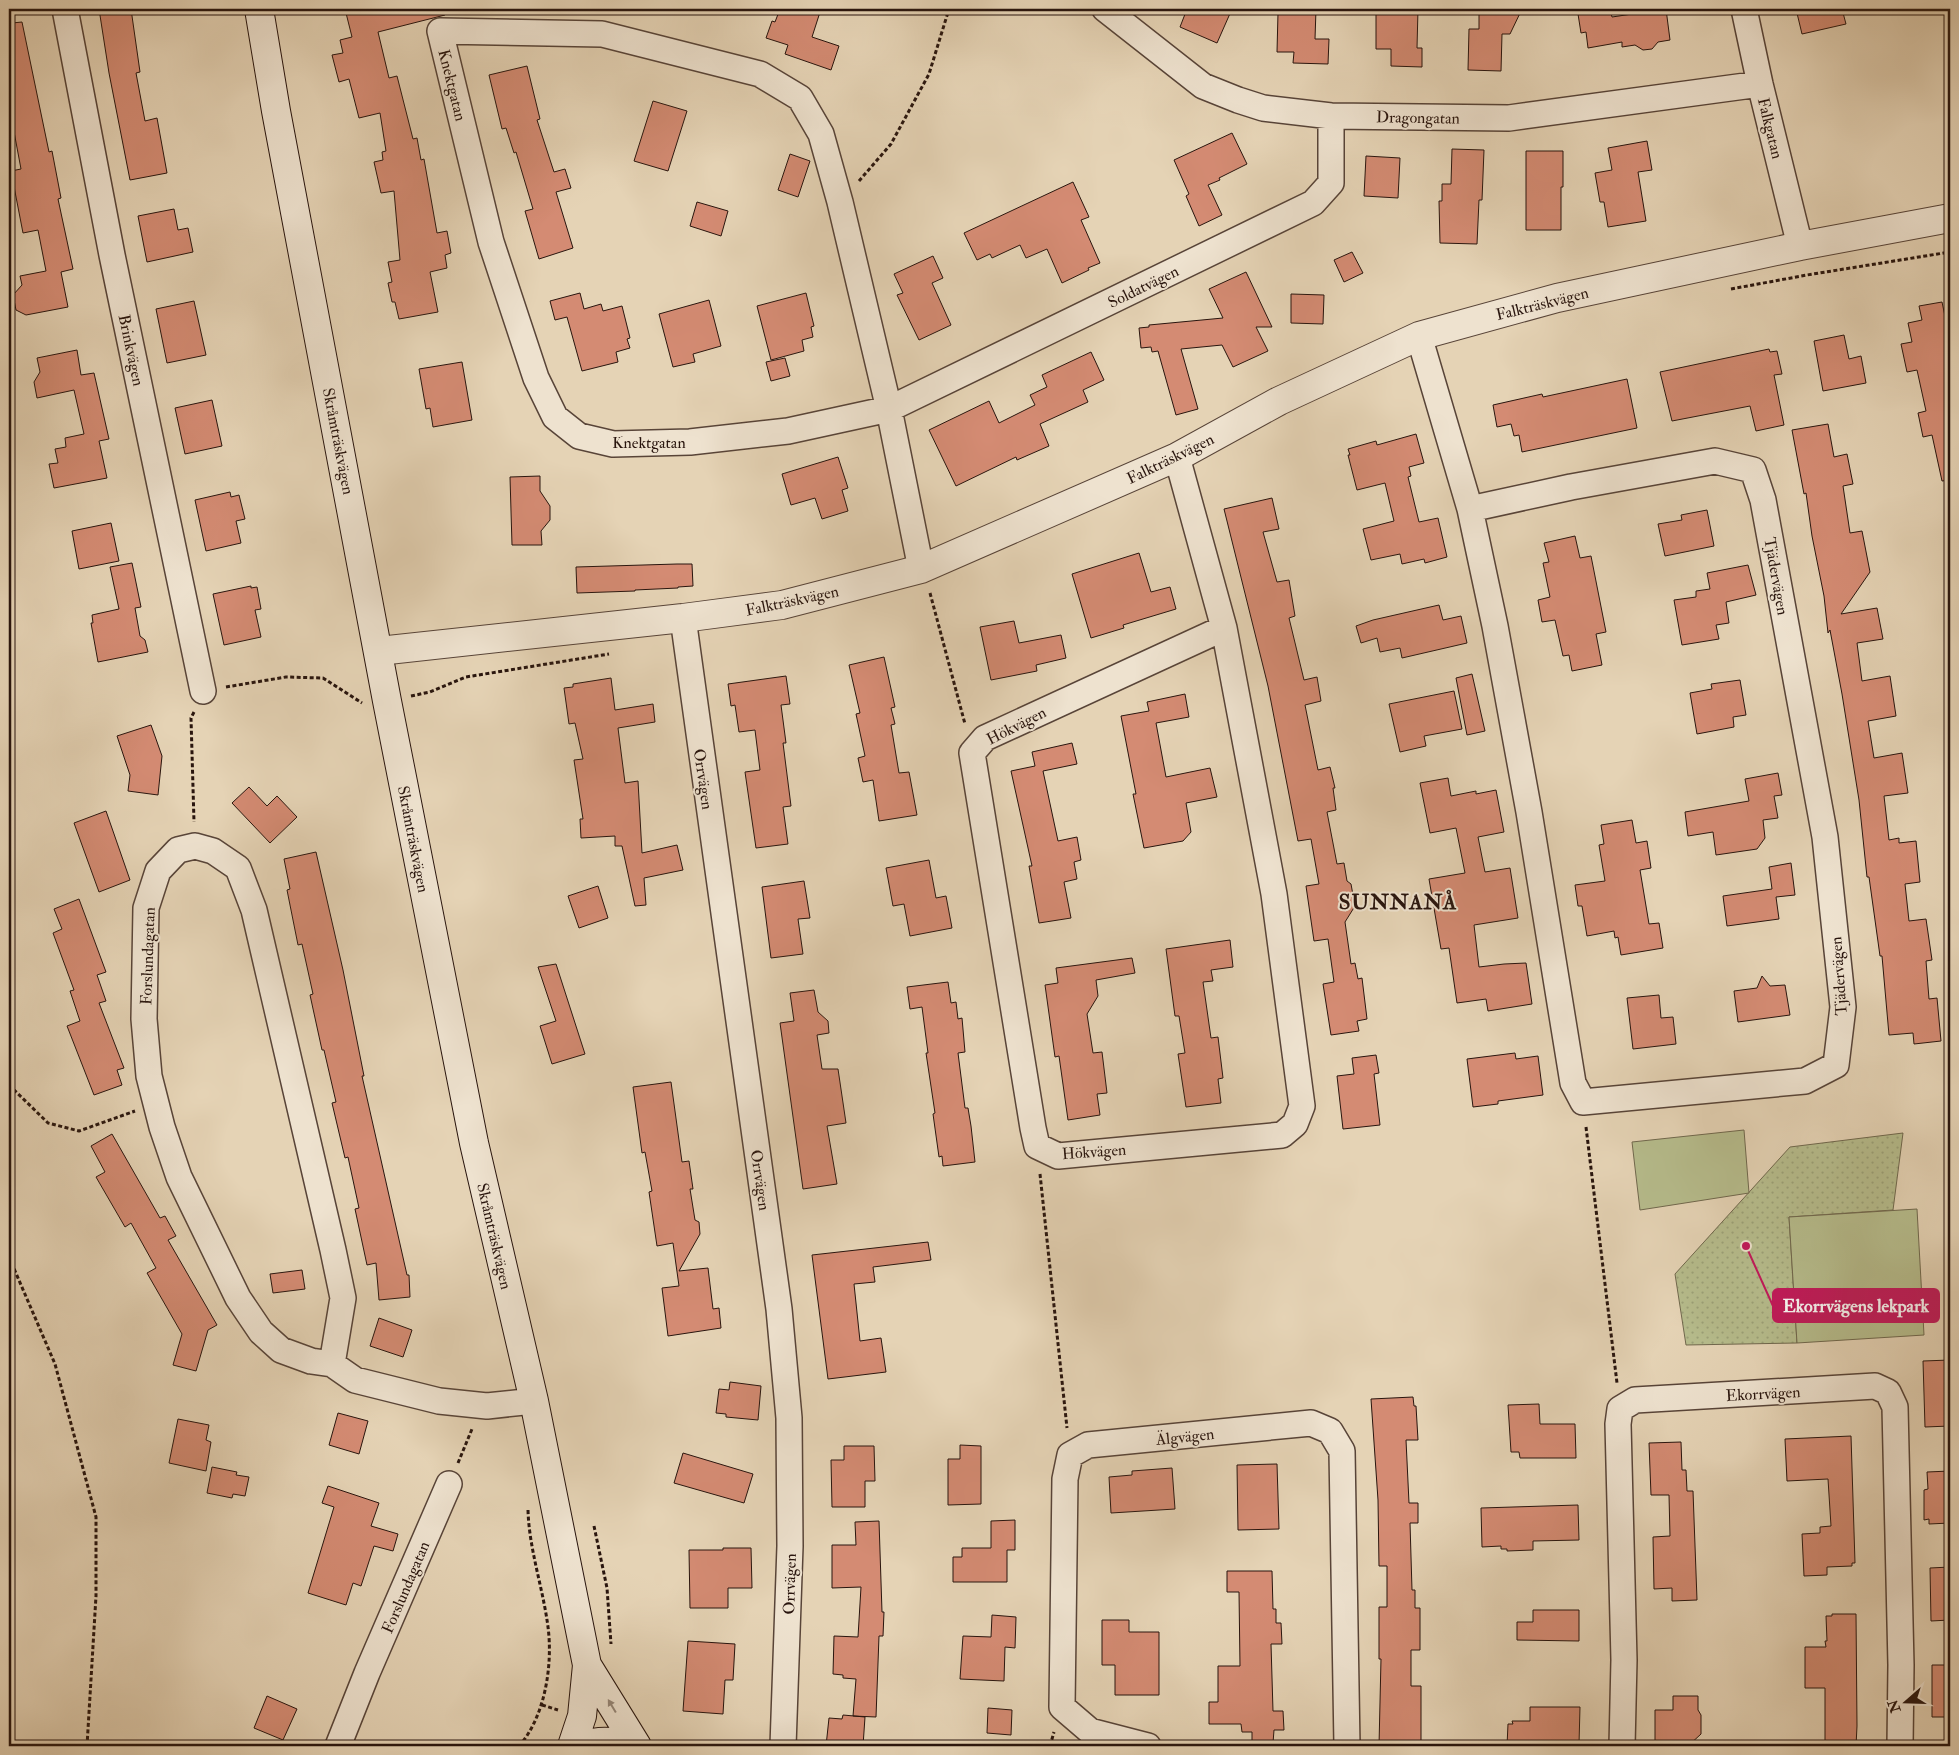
<svg xmlns="http://www.w3.org/2000/svg" width="1959" height="1755" font-family="'IM FELL Double Pica',serif">
  <style>
    .park { fill: url(#park-dots); stroke: #70684d }
    .pitch { fill: #b6bc8c; stroke: #70684d }
    .building { fill: #d48b73; stroke: #29150e }
    .lines { fill: none; stroke-linecap: round; stroke-linejoin: round }
    .minor-casing { stroke: #584438; stroke-width: 28 }
    .tertiary-casing { stroke: #584438; stroke-width: 30 }
    .secondary-casing { stroke: #29150e; stroke-width: 30 }
    .path { stroke: #29150e; stroke-width: 3; stroke-dasharray: 4 2.5; stroke-linecap: butt }
    .minor { stroke: #eee2cf; stroke-width: 25 }
    .tertiary { stroke: #eee2cf; stroke-width: 28 }
    .secondary { stroke: #eee2cf; stroke-width: 28 }
    .oneway { fill: #958678 }
    .labels { text-anchor: middle; stroke-width: 4; stroke-linejoin: round; paint-order: stroke }
    .street-label { font-size: 16px; fill: #29150e; stroke: #eee2cf }
    .district-label { font-size: 21px; font-weight: bold; letter-spacing: 1px; fill: #29150e; stroke: #eee2cf }
    .leader { fill: none; stroke: #c2185b; stroke-width: 2 }
    .callout-dot { fill: #c2185b; stroke: #eee2cf; stroke-width: 2 }
    .callout { fill: #c2185b; stroke: #c2185b; stroke-width: 2 }
    .callout-label { font-size: 18px; text-anchor: middle; font-weight: bold; fill: #fff }
  </style>
  <defs>
    <pattern id="park-dots" width="8" height="8" patternUnits="userSpaceOnUse" patternTransform="scale(1.25)"><rect width="8" height="8" fill="#b6bc8c"/><path d="M2 2h.1M6 6h.1" fill="none" stroke="#9ca178" stroke-width="1.8" stroke-linecap="round"/></pattern>
  </defs>
  <rect width="100%" height="100%" fill="#e5d3b5"/>
  <filter id="stains"><feTurbulence type="fractalNoise" baseFrequency=".004" numOctaves="4"/><feColorMatrix values="0 0 0 0 .2 0 0 0 0 .09 0 0 0 0 .02 0 0 0 .5 -.17"/></filter>
  <radialGradient id="worn" r=".72"><stop offset=".6" stop-color="#630" stop-opacity="0"/><stop offset="1" stop-color="#630" stop-opacity=".3"/></radialGradient>
  <!-- park -->
  <path class="park" d="M1903,1133L1893,1210L1789,1217L1797,1343L1686,1345L1675,1274L1790,1147Z"/>
  <!-- pitch -->
  <path class="pitch" d="M1744,1130L1749,1193L1640,1210L1632,1142Z
    M1917,1209L1924,1335L1797,1343L1789,1217Z"/>
  <!-- building -->
  <path class="building" d="M99,9H131L140,72L136,73L145,121L157,118L167,173L130,180L109,73Z
    M345,9H444L445,15L378,32L389,78L397,76L413,139L417,138L421,160L424,159L437,233L447,231L451,253L445,255L447,268L430,272L438,312L399,319L395,302H392L388,283L392,282L388,262L400,260L394,191L381,193L374,162L383,160L382,152L386,151L380,113L359,118L349,79L339,82L332,55L343,53L340,40L352,37Z
    M780,9H821L812,37L839,46L831,70L785,54L788,45L766,38L772,21L775,22Z
    M1187,9H1232L1217,43L1180,27Z
    M1283,9H1316L1315,39H1329L1328,64L1293,63L1294,52H1277L1278,13L1283,14Z
    M1376,9H1418L1417,48H1422V67L1391,66V49H1376Z
    M1479,9H1522L1510,34H1502L1501,71L1468,70L1469,29H1479Z
    M1596,9H1610L1612,17L1666,9L1670,40L1658,42L1652,49L1643,50L1635,45L1622,47V42L1588,48L1586,32L1581,33L1578,14L1585,13L1584,11Z
    M1796,9H1842L1846,24L1802,34Z
    M22,22L49,152L52,151L61,198L58,199L73,269L61,272L68,307L26,315L16,310L13,295L22,285L20,276L46,271L38,230L23,233L11,171L21,169L12,121H9V81L14,80L12,23Z
    M527,66L540,119L537,120L554,172L565,169L571,188L556,192L573,248L539,259L525,211L533,209L516,152L514,153L506,128L502,129L489,75Z
    M653,101L687,111L668,171L634,161Z
    M1232,133L1247,164L1219,178L1220,180L1208,185L1222,215L1199,226L1186,196L1189,194L1174,160Z
    M1647,141L1652,170L1638,172L1646,221L1608,227L1604,202H1600L1595,173L1612,170L1608,148Z
    M1452,149L1484,150L1482,200H1479L1477,244L1440,243L1439,201H1442V184H1451Z
    M1526,151H1563V187H1561V230H1526Z
    M790,154L810,161L798,197L778,190Z
    M1366,156L1400,158L1398,198L1364,196Z
    M1073,182L1089,217L1081,220L1100,263L1088,268L1089,270L1062,283L1047,249L1026,258L1020,245L992,258L990,254L977,260L964,233Z
    M697,202L728,211L721,236L690,226Z
    M174,209L178,230L188,228L193,252L147,262L138,216Z
    M1352,252L1363,273L1344,282L1334,260Z
    M933,256L943,278L932,283L951,325L919,340L897,295L903,293L894,274Z
    M1246,272L1272,327H1256L1268,351L1233,367L1222,345L1181,349L1198,409L1176,415L1158,351L1152,352L1151,347L1141,348L1139,328L1149,327V325L1223,318L1209,289Z
    M580,293L584,309L601,304L603,311L622,306L630,338L627,339L630,348L616,352L618,362L582,371L567,317L555,320L550,301Z
    M806,293L814,326L811,327L813,337L802,340L804,351L771,360L757,306Z
    M1291,294L1324,295L1323,324L1291,323Z
    M709,300L721,346L693,354L695,362L673,367L659,314Z
    M194,301L206,355L167,363L156,309Z
    M1942,302L1950,340V480L1942,481L1932,435L1923,437L1918,413L1926,411L1917,370L1907,372L1901,344L1912,342L1908,323L1922,320L1919,306Z
    M1844,335L1849,359L1861,356L1866,383L1823,391L1814,341Z
    M1769,349L1770,352L1777,351L1782,374L1774,375L1784,425L1756,431L1750,406L1672,421L1660,372Z
    M77,350L81,375L94,373L109,439L99,441L107,478L54,488L49,464L58,463L55,449L66,447L65,438L84,434L74,390L37,398L34,382L40,372L37,358Z
    M1091,352L1104,380L1083,390L1088,402L1040,424L1049,446L1017,460L1016,457L956,486L929,430L989,401L999,423L1035,405L1030,395L1047,387L1042,375Z
    M785,358L790,376L771,381L766,362Z
    M462,362L472,420L433,427L430,408L426,409L419,369Z
    M1627,379L1637,428L1522,452L1519,435L1514,436L1511,424L1497,427L1493,405L1542,394L1543,397Z
    M212,400L222,446L185,454L175,408Z
    M1828,424L1834,457L1847,454L1853,484L1843,486L1850,533L1862,531L1870,572L1841,614L1877,608L1883,639L1857,643L1862,681L1890,676L1896,716L1868,721L1874,758L1902,753L1908,793L1884,796L1889,840L1899,838V843L1916,841L1920,882L1905,884L1909,921L1926,919L1932,960L1926,961L1929,999L1937,998L1941,1041L1914,1044L1913,1033L1889,1035L1882,956H1880L1869,877H1867L1859,800L1842,694L1830,630L1828,633L1824,596L1812,536L1806,493L1804,494L1792,430Z
    M1416,434L1424,463L1409,467L1411,476L1408,477L1419,522L1438,518L1447,557L1425,563L1424,559L1402,564L1400,554L1371,560L1363,529L1394,521L1385,483L1357,490L1348,455H1350L1348,449L1376,441L1377,445Z
    M838,457L848,488L842,490L848,511L822,519L815,498L791,505L782,474Z
    M540,476V491L550,506V520L541,531L542,545H512L510,477Z
    M230,492L231,497L239,495L245,519L236,521L241,543L206,551L195,500Z
    M1272,498L1279,529L1263,532L1277,582L1289,580L1295,616L1289,618L1304,680L1317,677L1321,701L1305,705L1318,770L1330,767L1335,788H1333L1336,810L1327,812L1337,864L1344,863L1347,881L1351,884L1355,906L1345,922L1351,964L1355,963L1358,979L1362,978L1367,1019L1357,1021L1359,1031L1331,1035L1323,984L1334,982L1328,939L1314,941L1306,886L1319,884L1311,839L1298,841L1268,686L1224,509Z
    M1707,510L1714,546L1665,556L1658,524L1682,520L1681,515Z
    M111,523L119,561L79,569L72,531Z
    M1575,536L1580,558L1591,556L1606,632L1596,634L1602,665L1572,671L1569,655L1563,656L1555,620L1542,622L1538,600L1550,597L1543,563L1549,562L1544,543Z
    M1139,553L1151,592L1170,587L1176,609L1123,625L1124,628L1091,638L1072,574Z
    M132,563L141,607L135,608L140,636L145,640L148,652L98,662L91,623H93L92,615L119,609L110,567Z
    M677,564H692L693,586L678,587V588L635,590V591L577,593L576,567Z
    M1748,565L1756,595L1726,602L1729,623L1716,625L1719,639L1682,645L1674,600L1696,597V591L1710,589L1707,573Z
    M251,586V588L257,587L261,609L255,610L261,637L224,645L213,594Z
    M1439,605L1443,620L1461,616L1467,643L1402,658L1400,648L1380,652L1377,638L1361,643L1356,626L1373,620Z
    M1014,621L1019,643L1061,635L1066,658L1036,665L1037,671L991,680L980,627Z
    M884,657L895,707L891,708L895,724L891,725L899,773L909,772L917,815L879,821L873,780L863,782L858,758L865,756L856,714L860,713L849,665Z
    M1472,674L1485,731L1467,735L1456,678Z
    M786,676L790,704L781,705L786,743H783L791,806L783,807L788,844L756,848L745,772L760,770L755,730L739,732L735,705L731,706L728,684Z
    M611,678L615,710L653,704L655,722L618,728L625,783L638,781L642,853L677,845L683,870L644,878L646,905L635,906L622,846H615V836L581,838L580,819H583L574,760L583,759L575,723L569,724L564,688L573,687V684Z
    M1740,680L1746,715L1733,717L1734,727L1697,734L1690,693L1712,689L1711,684Z
    M1454,691L1462,729L1424,736L1426,746L1400,752L1389,704Z
    M1185,694L1189,717L1156,723L1166,777L1210,768L1217,797L1186,803L1191,832L1183,841L1144,848L1133,794H1136L1121,716L1149,711L1147,702Z
    M151,725L162,756L158,795L128,791L130,775L117,736Z
    M1072,743L1077,764L1043,771L1058,841L1077,837L1081,860L1074,862L1077,879L1064,882L1071,918L1039,923L1029,866H1032L1011,771L1035,766L1032,752Z
    M1778,773L1782,795L1774,796L1778,818L1763,820L1765,838L1757,849L1716,855L1713,832L1688,836L1685,812L1749,801L1745,779Z
    M1448,778L1451,796L1476,791V794L1496,790L1504,832L1478,837L1485,872L1510,868L1518,918L1474,925L1479,967L1504,964L1526,963L1532,1004L1488,1011L1486,999L1457,1003L1449,948L1441,949L1429,879L1465,873L1456,828L1430,833L1420,783Z
    M249,787L267,806L277,796L297,817L270,843L232,803Z
    M106,811L130,880L99,892L74,823Z
    M1632,820L1636,843L1647,841L1651,868L1640,870L1649,924L1659,923L1663,948L1621,955L1618,937L1615,938L1614,931L1587,936L1582,906H1578L1575,885L1605,881L1599,845L1604,844L1601,825Z
    M316,852L343,970L364,1076H362L407,1275H409L410,1297L379,1300L376,1263L367,1265L355,1209L359,1208L348,1157L345,1158L332,1103L336,1102L324,1050H322L310,995L313,994L302,944L298,945L287,890L290,889L284,859Z
    M929,860L936,898L946,896L952,928L910,936L904,904L893,906L886,868Z
    M1791,863L1795,895L1776,897L1779,919L1727,926L1723,896L1772,889L1769,867Z
    M804,881L810,918L798,919L803,954L771,958L762,887Z
    M598,886L608,918L579,928L568,896Z
    M79,899L106,972L97,975L106,1001L99,1003L124,1068L117,1070L122,1085L94,1095L67,1026L80,1021L70,991L74,990L53,933L62,929L54,909Z
    M1230,940L1233,967L1211,970L1213,981L1203,982L1211,1038L1218,1037L1223,1078L1218,1079L1221,1103L1186,1107L1178,1054L1185,1053L1179,1016H1175L1166,949Z
    M1132,958L1135,973L1096,980L1098,996L1087,1014L1093,1053L1102,1052L1107,1093L1097,1094L1100,1115L1068,1120L1059,1056L1055,1057L1045,985L1058,983L1056,968Z
    M556,964L585,1054L552,1064L540,1026L556,1021L538,967Z
    M1762,976L1770,986L1785,985L1790,1015L1738,1022L1734,991L1757,988Z
    M948,982L951,1003L956,1002L958,1019L962,1018L965,1052L958,1053L965,1108H968L971,1126L975,1162L943,1166L942,1156L939,1157L933,1114L935,1113L926,1053H928L922,1007L910,1009L907,987Z
    M814,990L818,1012L828,1021L829,1033L817,1035L822,1069H838L846,1123L827,1126L837,1184L803,1189L780,1023L794,1021L790,993Z
    M1659,995L1661,1018L1673,1017L1676,1044L1633,1049L1627,998Z
    M1515,1053L1516,1059L1538,1056L1543,1095L1498,1101V1104L1473,1107L1467,1059Z
    M1376,1055L1379,1073L1374,1074L1380,1125L1343,1129L1337,1076L1354,1074L1352,1058Z
    M671,1082L682,1162L689,1161L693,1189H690L695,1220L699,1222L700,1234L679,1271L708,1268L713,1309L719,1308L721,1328L668,1336L662,1288L679,1286L673,1243L657,1246L649,1192L652,1191L645,1152L642,1153L633,1087Z
    M112,1134L160,1218L165,1216L176,1236L168,1240L217,1325L208,1330L196,1371L173,1365L182,1334L147,1273L156,1268L131,1223L125,1227L96,1177L105,1172L91,1146Z
    M928,1242L931,1260L873,1267L875,1282L854,1284L860,1341L881,1338L886,1372L828,1379L812,1255Z
    M302,1270L305,1289L273,1293L270,1274Z
    M379,1318L412,1330L403,1357L370,1346Z
    M1950,1360V1426L1925,1427L1923,1361Z
    M730,1382L761,1386L758,1420L726,1417V1414L716,1413L719,1389L729,1390Z
    M1413,1397L1414,1406H1416L1418,1440H1406L1409,1503H1418V1523H1410L1412,1590H1415V1608H1420V1650H1411V1686H1421V1746H1379L1381,1659H1379V1607H1387V1566H1379L1378,1500L1371,1399Z
    M1539,1404L1540,1424H1575L1576,1458H1520L1519,1452H1511L1508,1405Z
    M338,1413L368,1421L359,1454L329,1445Z
    M178,1419L209,1425L206,1440L211,1442L206,1471L169,1463Z
    M1851,1436L1855,1563H1852V1566L1827,1567V1575L1804,1576L1802,1534L1820,1533V1527L1831,1526L1828,1479L1787,1481L1785,1439Z
    M1681,1442L1682,1470H1686L1687,1491H1693L1697,1600L1672,1601V1588L1654,1589L1653,1537L1670,1536L1669,1495H1651L1649,1443Z
    M960,1445L981,1446V1504L948,1505V1459H960Z
    M844,1446H874L875,1481H865V1507H832L831,1460H844Z
    M683,1453L753,1474L744,1503L674,1483Z
    M1277,1464L1279,1529L1238,1530L1237,1465Z
    M212,1467L237,1472L236,1475L249,1477L245,1496L233,1494L232,1498L207,1493Z
    M1172,1468L1175,1509L1111,1513L1109,1477L1132,1475V1471Z
    M1950,1471V1523L1929,1524V1519L1924,1520V1490L1928,1489L1927,1472Z
    M328,1486L379,1503L371,1526L398,1534L393,1551L374,1546L361,1586L353,1583L346,1605L308,1593L334,1507L322,1503Z
    M1578,1505L1579,1540L1533,1541V1550L1507,1551V1549H1501V1546L1482,1547L1481,1508Z
    M1015,1520V1550H1007V1582H953V1557H962V1548H991V1521Z
    M879,1521L882,1612H884L883,1636H879L876,1717L853,1716L856,1679L843,1678V1675L833,1674L834,1636L858,1637L861,1587L832,1588V1545H856L855,1522Z
    M723,1548H751L752,1588H728V1608H690L689,1550H723Z
    M1950,1567V1620L1931,1621L1930,1568Z
    M1227,1571H1272L1273,1609H1276V1623H1281L1282,1644H1271L1273,1711H1283L1284,1730H1274L1273,1743H1252V1732H1242L1241,1724H1209V1702H1218V1666H1240L1239,1592H1227Z
    M1533,1610H1579V1641L1517,1640V1622H1533Z
    M1832,1614H1856L1857,1726L1856,1746H1825V1688H1805V1647H1826L1825,1641H1827L1826,1616H1832Z
    M992,1615L1016,1617L1015,1648L1005,1647L1004,1681L960,1679L963,1636L991,1637Z
    M1102,1620H1129V1632H1159V1695H1115V1665H1102Z
    M688,1641L735,1644L733,1680H725L723,1714L683,1711Z
    M1932,1665H1950V1717H1932Z
    M267,1696L297,1709L283,1740L254,1728Z
    M1673,1696H1698V1710L1701,1715V1734L1688,1746H1655V1710H1673Z
    M1530,1707H1580L1579,1744H1568L1567,1746H1507L1508,1724H1513L1512,1721H1530Z
    M988,1708L1012,1710L1011,1735L987,1733Z
    M843,1715L865,1717L863,1746H826L829,1718L842,1719Z"/>
  <g class="lines">
    <!-- minor casing -->
    <g class="minor-casing">
      <path id="minor" d="M65,9L112,255L203,691
        M1105,9L1203,86L1238,100L1263,108L1331,116L1509,118L1760,84
        M1744,9L1760,84L1800,246
        M1419,336L1470,509L1495,626L1529,812L1573,1083L1583,1102L1805,1081L1836,1065L1843,1007L1825,837L1763,500L1753,470L1715,461L1571,487L1470,509
        M1177,457L1224,628L1274,894L1302,1106L1295,1124L1282,1135L1058,1156L1037,1146L1033,1128L972,753L985,738L1224,628
        M921,569L889,409L840,202L821,134L800,98L760,74L602,34L440,31L491,242L536,378L555,417L579,436L613,444L690,442L788,431L889,409L1313,203L1331,183V116
        M683,618L779,1309L789,1418L790,1546L783,1746
        M332,1364L343,1298L333,1250L254,910L238,868L213,851L195,846L178,850L158,871L146,908L144,1019L149,1076L162,1127L179,1177L238,1298L261,1332L281,1350L311,1361L332,1364L355,1380L439,1401L487,1406L534,1401
        M338,1746L367,1673L449,1484
        M1148,1746L1090,1731L1062,1707L1065,1479L1070,1455L1088,1445L1311,1423L1330,1431L1342,1451L1347,1746
        M1622,1746L1624,1660L1618,1424L1620,1409L1635,1400L1875,1386L1888,1392L1895,1407L1901,1665L1900,1746"/>
    </g>
    <!-- tertiary casing -->
    <g class="tertiary-casing">
      <path id="tertiary" d="M379,651L683,618L782,605L921,569L1177,457L1279,401L1419,336L1557,298L1800,246L1950,218"/>
    </g>
    <!-- secondary casing -->
    <g class="secondary-casing">
      <path id="secondary" d="M259,9L276,111L387,701L474,1143L534,1401L587,1665L582,1716L572,1746
        M587,1665L637,1746
        M581,1746C596,1741 612,1740 626,1746"/>
    </g>
    <!-- path -->
    <path class="path" d="M1950,60L1946,79L1950,96
      M859,181L891,144L929,74L949,9
      M1731,289L1807,275L1950,252
      M930,593L965,724
      M226,687L286,677L323,678L362,703
      M411,696L430,692L466,677L609,654
      M194,712L191,718L194,822
      M9,1085L48,1123L79,1131L135,1111
      M1586,1127L1617,1383
      M1040,1174L1067,1428
      M9,1257L55,1364L96,1517V1596L87,1746
      M458,1463L472,1429
      M594,1526L607,1588L611,1644
      M542,1705L558,1710
      M519,1746C545,1717 553,1665 548,1627C543,1588 529,1549 528,1510
      M1050,1746L1054,1732"/>
    <!-- minor -->
    <use href="#minor" class="minor"/>
    <!-- tertiary -->
    <use href="#tertiary" class="tertiary"/>
    <!-- secondary -->
    <use href="#secondary" class="secondary"/>
  </g>
  <!-- one-way arrows -->
  <defs><path id="oneway-solid" d="M-6-.8H1V-3.2L6.5 0L1 3.2V.8H-6Z" transform="scale(1.25)"/></defs>
  <use class="oneway" href="#oneway-solid" transform="translate(612 1706) rotate(-121)"/>
  <g class="labels">
    <!-- street labels -->
    <g class="street-label">
      <text transform="translate(453 85) rotate(76)" y="6">Knektgatan</text>
      <text transform="translate(1418 117) rotate(1)" y="6">Dragongatan</text>
      <text transform="translate(1771 128) rotate(76)" y="6">Falkgatan</text>
      <text transform="translate(1143 286) rotate(-26)" y="6">Soldatvägen</text>
      <text transform="translate(1542 303) rotate(-14)" y="6">Falkträskvägen</text>
      <text transform="translate(132 350) rotate(78)" y="6">Brinkvägen</text>
      <text transform="translate(339 441) rotate(79)" y="6">Skråmträskvägen</text>
      <text x="649" y="448">Knektgatan</text>
      <text transform="translate(1170 458) rotate(-26)" y="6">Falkträskvägen</text>
      <text transform="translate(1777 576) rotate(80)" y="6">Tjädervägen</text>
      <text transform="translate(792 600) rotate(-12)" y="6">Falkträskvägen</text>
      <text transform="translate(1016 725) rotate(-27)" y="6">Hökvägen</text>
      <text transform="translate(704 779) rotate(82)" y="6">Orrvägen</text>
      <text transform="translate(414 839) rotate(79)" y="6">Skråmträskvägen</text>
      <text transform="translate(147 956) rotate(-88)" y="6">Forslundagatan</text>
      <text transform="translate(1838 976) rotate(-94)" y="6">Tjädervägen</text>
      <text transform="translate(1094 1151) rotate(-4)" y="6">Hökvägen</text>
      <text transform="translate(761 1180) rotate(82)" y="6">Orrvägen</text>
      <text transform="translate(495 1236) rotate(77)" y="6">Skråmträskvägen</text>
      <text transform="translate(1763 1393) rotate(-3)" y="6">Ekorrvägen</text>
      <text transform="translate(1185 1436) rotate(-6)" y="6">Älgvägen</text>
      <text transform="translate(789 1584) rotate(-88)" y="6">Orrvägen</text>
      <text transform="translate(405 1587) rotate(-67)" y="6">Forslundagatan</text>
    </g>
    <!-- district labels -->
    <g class="district-label">
      <text x="1398" y="909">SUNNANÅ</text>
    </g>
  </g>
  <!-- callouts -->
  <path class="leader" d="M1746 1246L1773 1306"/>
  <circle class="callout-dot" cx="1746" cy="1246" r="5"/>
  <rect class="callout" x="1773" y="1289" width="166" height="33" rx="5"/>
  <g class="callout-label">
    <text x="1856" y="1312">Ekorrvägens lekpark</text>
  </g>
  <!-- margin -->
  <rect width="1959" height="1755" fill="none" stroke="#e5d3b5" stroke-width="30"/>
  <rect x="10" y="10" width="1939" height="1735" fill="none" stroke="#29150e" stroke-width="2.5"/>
  <rect x="15" y="15" width="1929" height="1725" fill="none" stroke="#29150e"/>
  <!-- north arrow -->
  <g transform="translate(1906 1702) rotate(250)" stroke="#eee2cf" stroke-width="4" paint-order="stroke">
  <path d="M0-4L9 19L0 12L-9 19Z" fill="#29150e"/>
  <text y="-8" font-size="14" font-weight="bold" text-anchor="middle" fill="#29150e">N</text>
  </g>
  <rect width="100%" height="100%" filter="url(#stains)"/>
  <rect width="100%" height="100%" fill="url(#worn)"/>
</svg>
